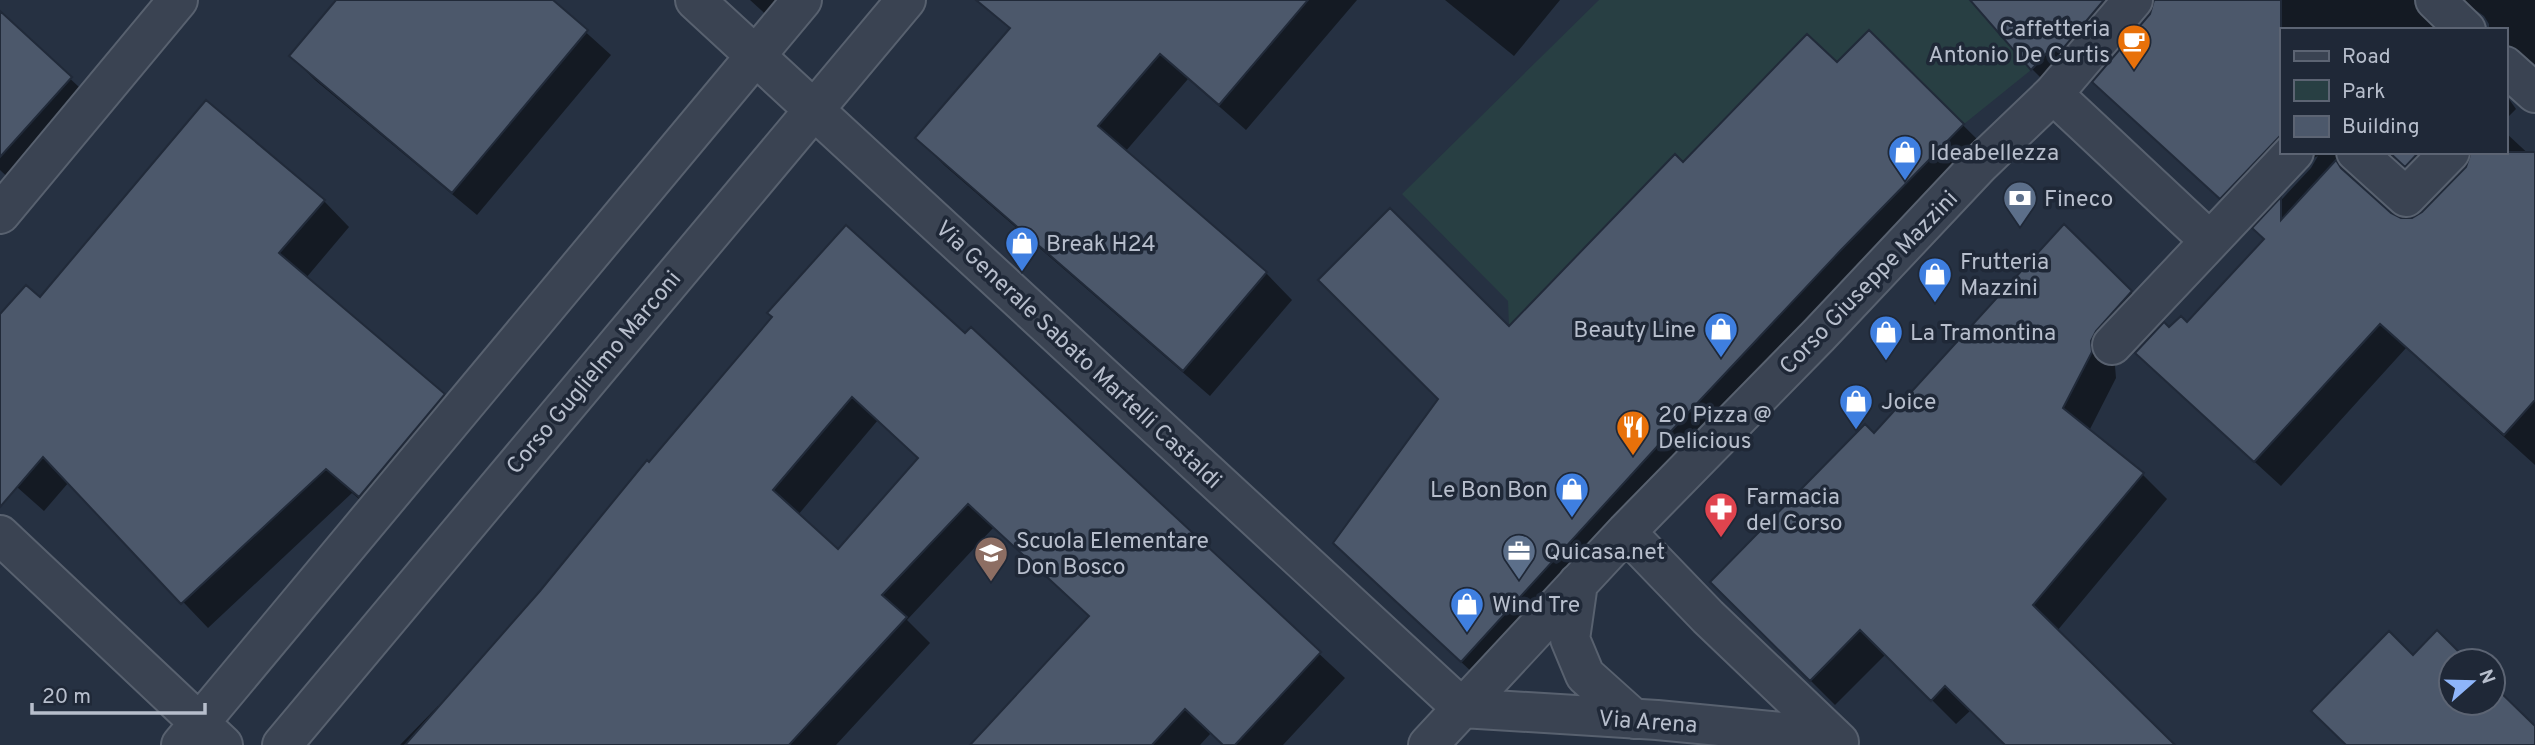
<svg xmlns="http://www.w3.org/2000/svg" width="2535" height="745" font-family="Overpass,sans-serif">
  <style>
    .green { fill: #283f43 }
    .shadow { fill: #0007; fill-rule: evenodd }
    .building { fill: #4c586b; stroke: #212a39; stroke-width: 2; fill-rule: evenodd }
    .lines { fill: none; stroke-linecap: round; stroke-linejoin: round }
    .minor-casing { stroke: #58616f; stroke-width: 42 }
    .minor { stroke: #3a4352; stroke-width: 38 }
    .labels { text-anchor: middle; stroke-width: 7; stroke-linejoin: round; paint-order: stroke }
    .poi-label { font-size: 23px; fill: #b7becc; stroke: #1f2837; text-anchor: start }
    .street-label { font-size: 23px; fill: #b7becc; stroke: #1f2837 }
  </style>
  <rect width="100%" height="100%" fill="#263142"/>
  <!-- green -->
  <path class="green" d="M1599,0H1970L2031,70L1964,124L1869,30L1837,62L1807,34L1718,126L1716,193L1675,154L1509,326L1508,301L1402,194Z"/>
  <!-- shadow -->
  <path class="shadow" d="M338,0H550L611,55L477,215L315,80L291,56Z
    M750,0H791L773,21Z
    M1002,0H1357L1246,130L1188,79L1125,152L1266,273L1292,300L1210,396L944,165L918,138L1011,30L992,11Z
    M1445,0H1560L1514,56Z
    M1973,0H2535V69L2509,87V99L2516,109L2505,120V30H2489V24L2484,16L2467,4H2456L2439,30H2281V152H2505V132L2535,160V465L2406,348L2281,486L2163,378L2169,330L2188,325L2266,239L2255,228L2311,168L2318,156L2304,162L2246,223L2120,107L2156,4L2151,5L2057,94L2032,69ZM2388,156L2398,161L2432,191L2460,162L2473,156L2467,168L2422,214L2413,219L2401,220L2390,215L2360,187L2359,174Z
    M0,13L95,102L18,187L0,170Z
    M1869,32L1989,151L1488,687L1361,569L1509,328L1683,164L1837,65Z
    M324,201L349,227L306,278L444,395L470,420L385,521L352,493L208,628L69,482L44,511L0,472V316L40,300Z
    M2064,226L2156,317L2120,355L2115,366L2116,378L2089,431L2142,474L2167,499L2057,631L2172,745H2007L1971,710L1956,724L1886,654L1835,705L1712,582L1874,436Z
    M971,329L1345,678L1283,745H1224L1211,733L1200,745H973L1091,617L994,527L907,620L930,643L836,745H400L438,706L440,708L541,592L648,463L965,336ZM878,420L920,459L838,551L798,515Z"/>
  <!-- building -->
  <path class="building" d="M336,0H553L588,30L452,193L289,56Z
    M976,0H1308L1219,105L1160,54L1098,126L1267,272L1183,371L915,138L1010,28Z
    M1970,0H2104L2060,52L2053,46L2031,70Z
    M2154,0H2281V135L2220,199L2092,82L2150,14Z
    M0,11L72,77L0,157Z
    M1869,30L1964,124L1841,250L1674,428L1461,662L1333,543L1438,399L1318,280L1390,208L1509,326L1675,154L1683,162L1807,34L1837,62Z
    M206,100L325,200L279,253L445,394L359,497L326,469L181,604L43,457L0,507V314L26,285L40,297Z
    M2389,152H2419L2405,167Z
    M2471,152H2535V400L2504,435L2380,324L2254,462L2135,353L2164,322L2169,327L2181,316L2187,322L2264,239L2252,228L2281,197V220L2336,160L2341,168L2391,213L2401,218H2412L2422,212L2466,167Z
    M2064,224L2132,291L2096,331L2091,341L2092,352L2063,408L2144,473L2033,605L2175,745H2005L1945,686L1931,701L1860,630L1810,681L1710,582L1865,424L1874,433Z
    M846,225L965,333L971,327L1321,652L1235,745H1223L1185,709L1152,745H970L1089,616L968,504L882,595L907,617L789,745H405L540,591L647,460L649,462L772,317L767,313ZM852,397L918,458L838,549L773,490Z
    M2437,630L2468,661H2451V703H2493V685L2535,726V745H2346L2311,711L2389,631L2413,655Z"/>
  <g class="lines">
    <!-- minor casing -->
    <g class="minor-casing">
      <path id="minor" d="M695,0L1462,708
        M2435,0L2466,30
        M2505,66L2535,93
        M2053,94L2210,241
        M2356,152L2406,197L2450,152
        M0,214L178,0
        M2112,345L2294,152
        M1626,532L1708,617L1839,742
        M0,535L223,745
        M1578,583L1570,639L1585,675L1634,719
        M1462,708L1657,720L1834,737
        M181,745L802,0
        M282,745L906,0
        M1428,745L1626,532L1819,335L1979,165L2053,94L2133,0"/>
    </g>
    <!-- minor -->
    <use href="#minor" class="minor"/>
  </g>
  <!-- icons -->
  <defs>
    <g id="cafe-pin" transform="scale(1.75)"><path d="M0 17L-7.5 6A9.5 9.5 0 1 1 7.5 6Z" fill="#e8710a" stroke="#1f2837"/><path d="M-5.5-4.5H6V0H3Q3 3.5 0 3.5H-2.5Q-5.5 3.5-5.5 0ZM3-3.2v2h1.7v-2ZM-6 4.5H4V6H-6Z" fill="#fff"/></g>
    <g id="shop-pin" transform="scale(1.75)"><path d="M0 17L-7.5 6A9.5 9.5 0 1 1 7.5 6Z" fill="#3f7fe0" stroke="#1f2837"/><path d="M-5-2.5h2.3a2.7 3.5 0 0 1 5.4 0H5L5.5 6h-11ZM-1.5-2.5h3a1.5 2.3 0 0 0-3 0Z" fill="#fff"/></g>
    <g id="bank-pin" transform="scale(1.75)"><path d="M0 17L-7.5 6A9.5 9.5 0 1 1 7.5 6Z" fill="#5c6f8a" stroke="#1f2837"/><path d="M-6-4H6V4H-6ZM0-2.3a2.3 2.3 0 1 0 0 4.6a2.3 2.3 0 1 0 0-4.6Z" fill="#fff"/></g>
    <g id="restaurant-pin" transform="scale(1.75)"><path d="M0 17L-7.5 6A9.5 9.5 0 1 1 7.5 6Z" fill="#e8710a" stroke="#1f2837"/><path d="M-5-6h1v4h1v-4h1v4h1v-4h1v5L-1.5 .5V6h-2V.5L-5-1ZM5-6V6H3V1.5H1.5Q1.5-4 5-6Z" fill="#fff"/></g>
    <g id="pharmacy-pin" transform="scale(1.75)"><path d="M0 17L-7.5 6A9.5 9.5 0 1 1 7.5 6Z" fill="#e0444e" stroke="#1f2837"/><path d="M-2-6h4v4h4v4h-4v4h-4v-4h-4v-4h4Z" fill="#fff"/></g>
    <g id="office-pin" transform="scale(1.75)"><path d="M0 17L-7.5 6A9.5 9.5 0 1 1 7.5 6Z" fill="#5c6f8a" stroke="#1f2837"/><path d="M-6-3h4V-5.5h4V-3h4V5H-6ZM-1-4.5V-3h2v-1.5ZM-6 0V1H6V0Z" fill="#fff"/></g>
    <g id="school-pin" transform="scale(1.75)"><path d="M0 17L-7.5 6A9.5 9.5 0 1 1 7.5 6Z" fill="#8d6e63" stroke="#1f2837"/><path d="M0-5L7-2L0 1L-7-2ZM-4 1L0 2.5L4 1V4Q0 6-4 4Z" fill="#fff"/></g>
  </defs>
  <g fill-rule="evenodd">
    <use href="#cafe-pin" x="2134" y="41"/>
    <use href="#shop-pin" x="1905" y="152"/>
    <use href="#bank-pin" x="2020" y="198"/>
    <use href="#shop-pin" x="1022" y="243"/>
    <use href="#shop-pin" x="1935" y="274"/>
    <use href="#shop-pin" x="1721" y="329"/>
    <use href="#shop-pin" x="1886" y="332"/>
    <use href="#shop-pin" x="1856" y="401"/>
    <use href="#restaurant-pin" x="1633" y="427"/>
    <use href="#shop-pin" x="1572" y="489"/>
    <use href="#pharmacy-pin" x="1721" y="509"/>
    <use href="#office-pin" x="1519" y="551"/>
    <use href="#school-pin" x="991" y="553"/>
    <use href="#shop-pin" x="1467" y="604"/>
  </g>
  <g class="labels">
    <!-- poi labels -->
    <g class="poi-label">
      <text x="2110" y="36" text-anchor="end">Caffetteria<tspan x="2110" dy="26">Antonio De Curtis</tspan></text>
      <text x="1930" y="160">Ideabellezza</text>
      <text x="2044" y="206">Fineco</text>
      <text x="1046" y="251">Break H24</text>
      <text x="1960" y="269">Frutteria<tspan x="1960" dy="26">Mazzini</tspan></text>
      <text x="1696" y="337" text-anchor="end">Beauty Line</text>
      <text x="1910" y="340">La Tramontina</text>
      <text x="1881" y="409">Joice</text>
      <text x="1658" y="422">20 Pizza @<tspan x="1658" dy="26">Delicious</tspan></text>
      <text x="1548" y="497" text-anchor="end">Le Bon Bon</text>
      <text x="1746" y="504">Farmacia<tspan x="1746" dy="26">del Corso</tspan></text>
      <text x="1016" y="548">Scuola Elementare<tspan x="1016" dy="26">Don Bosco</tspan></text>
      <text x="1544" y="559">Quicasa.net</text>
      <text x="1492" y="612">Wind Tre</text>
    </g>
    <!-- street labels -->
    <g class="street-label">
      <text transform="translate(1868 282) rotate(-46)" y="8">Corso Giuseppe Mazzini</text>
      <text transform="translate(1079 354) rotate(43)" y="8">Via Generale Sabato Martelli Castaldi</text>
      <text transform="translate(593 372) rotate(-50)" y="8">Corso Guglielmo Marconi</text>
      <text transform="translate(1648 721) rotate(4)" y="8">Via Arena</text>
    </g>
  </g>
  <!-- legend -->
  <rect x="2280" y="28" width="228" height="126" fill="#1f2837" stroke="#5c6473" stroke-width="2"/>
  <rect x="2294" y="51" width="35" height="10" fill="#3a4352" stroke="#5c6473" stroke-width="2"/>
  <text x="2342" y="63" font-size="21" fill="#b7becc">Road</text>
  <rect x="2294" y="80" width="35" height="21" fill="#283f43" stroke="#5c6473" stroke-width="2"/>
  <text x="2342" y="98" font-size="21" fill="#b7becc">Park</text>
  <rect x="2294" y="116" width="35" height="21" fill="#4c586b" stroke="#5c6473" stroke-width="2"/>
  <text x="2342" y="133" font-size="21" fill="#b7becc">Building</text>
  <!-- north arrow -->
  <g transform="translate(2472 682) rotate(70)"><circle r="33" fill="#1f2837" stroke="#5c6473" stroke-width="2"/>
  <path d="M0-5L12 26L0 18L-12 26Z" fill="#8eb5fa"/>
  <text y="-10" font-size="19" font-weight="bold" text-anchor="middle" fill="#b7becc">N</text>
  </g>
  <!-- scale -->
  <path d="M32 703v10h173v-10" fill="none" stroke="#b7becc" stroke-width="3.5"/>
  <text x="42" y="703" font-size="21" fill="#b7becc" stroke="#1f2837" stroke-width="5" paint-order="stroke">20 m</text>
</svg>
